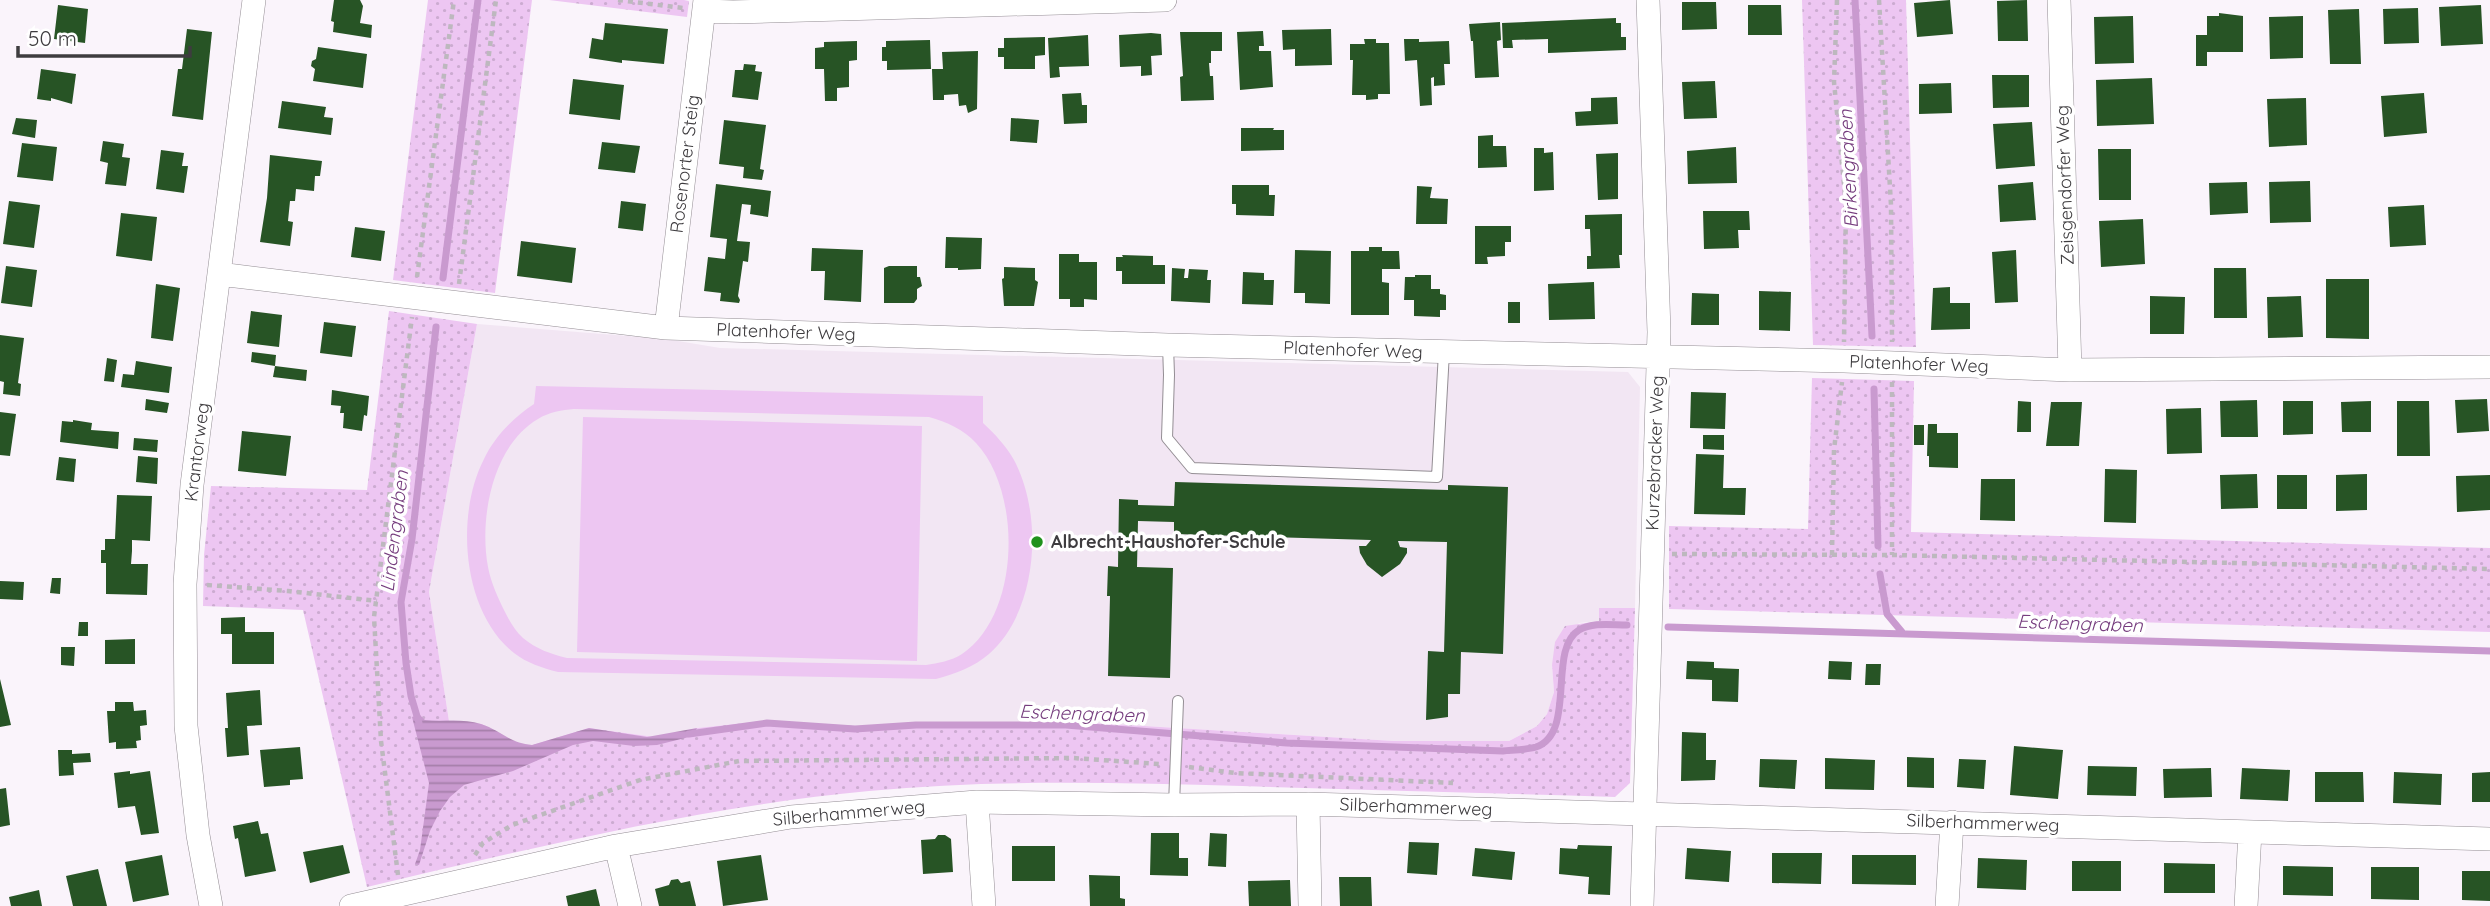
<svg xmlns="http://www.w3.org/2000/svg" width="2490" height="906" font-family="Quicksand,sans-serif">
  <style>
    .built { fill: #f2e6f3 }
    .grass { fill: #edc6f2; fill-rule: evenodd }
    .park { fill: url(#park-dots) }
    .water { fill: url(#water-rules) }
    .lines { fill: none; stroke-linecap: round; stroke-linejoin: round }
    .stream { stroke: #c99acf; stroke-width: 7 }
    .building { fill: #275425 }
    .lane-casing { stroke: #948e94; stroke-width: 12 }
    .street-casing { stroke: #948e94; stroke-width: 24 }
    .path { stroke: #bdb8be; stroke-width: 4.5; stroke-dasharray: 5 5; stroke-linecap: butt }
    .lane { stroke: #fff; stroke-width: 10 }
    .street { stroke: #fff; stroke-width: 23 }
    .poi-dot { fill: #20921d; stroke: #fff; stroke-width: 2.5 }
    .labels { text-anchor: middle; stroke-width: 7; stroke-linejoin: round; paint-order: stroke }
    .street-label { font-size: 18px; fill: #3e3c3f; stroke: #fff }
    .poi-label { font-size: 18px; font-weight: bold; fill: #3e3c3f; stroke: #fff; text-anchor: start }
    .water-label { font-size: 19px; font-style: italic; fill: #763d7e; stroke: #fff }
  </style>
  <defs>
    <pattern id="park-dots" width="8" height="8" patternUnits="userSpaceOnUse" patternTransform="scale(1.75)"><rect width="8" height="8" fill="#edc6f2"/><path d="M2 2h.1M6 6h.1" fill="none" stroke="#ccabd1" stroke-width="1.8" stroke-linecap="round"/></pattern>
    <pattern id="water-rules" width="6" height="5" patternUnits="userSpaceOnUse" patternTransform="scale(1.75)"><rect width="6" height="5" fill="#c99acf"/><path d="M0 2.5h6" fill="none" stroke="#a57fa9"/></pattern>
  </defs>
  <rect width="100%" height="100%" fill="#faf4fb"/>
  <!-- built -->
  <path class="built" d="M477,324L666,339L720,348L1628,372L1640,387L1635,608H1599V621L1579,623L1552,665L1554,692L1547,714L1537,726L1509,741H1394L1062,721L914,724L876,727L764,721L697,728L655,737L589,728L532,745L517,744L482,724L449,721L429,592Z"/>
  <!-- grass -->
  <path class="grass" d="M536,386L983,396V423C995,434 1006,446 1014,460C1044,516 1038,611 989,654C974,667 955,674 936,679L558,672C542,668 527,663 514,653C462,612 455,515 484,459C495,436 513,418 534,404ZM574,409L929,417C947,422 963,429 976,443C1022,492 1021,614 962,654C951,661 938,663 926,665L567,658C551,654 536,649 523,638C515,631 510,622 505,612C498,598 491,583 488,567C479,519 492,446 538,419C549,412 562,410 574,409Z
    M583,417L922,426L917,661L577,652Z"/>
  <!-- park -->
  <path class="park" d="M428,0H532L495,293L393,280Z
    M549,0H684L689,1L687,17Z
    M1802,0H1906L1916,347L1813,345Z
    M389,311L477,324L429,592L449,721L482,724L517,744L532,745L589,728L655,737L697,728L764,721L876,727L914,724L1062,721L1394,741H1509L1537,726L1547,714L1554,692L1552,665L1555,642L1565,626L1599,621V608H1635L1630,783L1615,797C1491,793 1366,790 1242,786C1118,783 994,779 869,791C699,807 533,848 367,887L303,610L203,606L204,555L211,486L367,490Z
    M1812,378L1914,381L1911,532L2490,548V632L1669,609V526L1808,529Z"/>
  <!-- water -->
  <path class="water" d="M419,714L425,720C444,722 463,718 481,724C500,730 511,744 532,745L589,728L647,737L697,728L693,736L657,745L634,746L593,741L573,745L513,771L464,785L450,797L440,811L430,831L419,865L415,864L420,850L429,783L412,717Z"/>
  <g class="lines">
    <!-- stream -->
    <path class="stream" d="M1855,0L1872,336
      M443,278L478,0
      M1874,389L1878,546
      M1880,574L1887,614L1902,632
      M1668,627L2490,651
      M419,723L411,696L406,663L401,602L412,539L436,327
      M689,734L767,723L855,729L916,725H1066L1287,743L1503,751C1513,750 1526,750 1536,747C1577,733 1547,649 1579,630C1593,622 1611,625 1627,625"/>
  </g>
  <!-- building -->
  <path class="building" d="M334,0H360L363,6L360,23L372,25L371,38L333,32L334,22L331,21Z
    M1950,0L1953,34L1917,37L1914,3Z
    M2027,0L2028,41H1998L1997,1Z
    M1682,2H1716L1717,29L1682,30Z
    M58,5L88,9L85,43L54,39Z
    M1748,5H1781L1782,35H1748Z
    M2481,5L2483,44L2441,46L2439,7Z
    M2418,8L2419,43L2384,44L2383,9Z
    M2359,9L2361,64H2330L2328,10Z
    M2219,13L2243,16V52H2207V66H2196V35H2207V16H2219Z
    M2133,16L2134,63L2095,64L2094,17Z
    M2303,16V58L2270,59L2269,17Z
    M1616,18V23H1621V37H1626V50L1548,53V39L1512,40L1513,48H1503L1502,23Z
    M1500,22L1501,40L1497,41L1499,77L1475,78L1473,41H1471L1469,24Z
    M605,23L668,29L664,64L622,60V63L589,58L592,38L603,40Z
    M187,29L212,32L203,120L172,116L178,69H182Z
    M1331,29L1332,65L1295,66V49L1283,50L1282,30Z
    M1263,31L1264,46H1259V51H1271L1273,87L1240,90L1237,32Z
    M1180,32H1222V51H1211V63H1209L1210,76H1213L1214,100L1181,101L1180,77L1183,76Z
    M1151,33L1161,34L1162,55L1151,56L1152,75L1141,76V66L1120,67L1119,35Z
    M1088,35L1089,66L1059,67L1060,77L1050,78L1048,38Z
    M1045,37V55L1035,56V69H1004V57H998V48H1004V38Z
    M1364,39H1376V43H1389L1390,94H1378V99L1366,100V95H1352L1353,60H1350V44H1365Z
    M1404,39H1419V42L1449,41L1450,64H1444L1445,85L1434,86V77L1431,78L1432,105L1420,106L1417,60L1405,61Z
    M930,40L931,69L887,70V61H882V47H886V41Z
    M857,41V60L849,61V87L837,88V101H825L824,69H815V48L824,47V42Z
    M318,47L367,54L363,88L313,81L315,69L311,66L312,61L316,59Z
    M978,51L977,109L968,113L966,105L959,106L958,94L944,95V100H933L932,69H943L942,52Z
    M744,64L756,65L755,71L762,72L758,100L732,97L735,70H743Z
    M41,69L76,74L72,104L51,98V101L37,99Z
    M1992,75H2029V107L1993,108Z
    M2152,78L2154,124L2097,126L2096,80Z
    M573,79L624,85L620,120L569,114Z
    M1715,81L1717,118L1684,119L1682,82Z
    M1951,83L1952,113L1919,114V84Z
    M1081,93L1082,105H1087V123L1064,124L1062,94Z
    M2424,93L2427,133L2384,137L2381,96Z
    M1617,97L1618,124L1576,126L1575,112L1591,111V98Z
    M2306,98L2307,145L2269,147L2267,99Z
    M282,101L326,107L324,117L333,118L331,135L278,128Z
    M16,118L37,120L35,138L12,134Z
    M1011,118L1039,120L1037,143L1010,141Z
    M724,120L766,125L760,169L764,170L762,180L743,178L744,167L719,164Z
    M2032,122L2035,166L1996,169L1993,124Z
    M1241,128H1274L1273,130H1284V150L1241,151Z
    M1493,135V146H1506L1507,167L1478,168V136Z
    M103,141L124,144L122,157L130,158L126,186L105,184L108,163L100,161Z
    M602,142L640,146L635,173L598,169Z
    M22,143L57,147L53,181L17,177Z
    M1736,147L1737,183L1688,184L1687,151Z
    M1534,148H1544V153L1553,152L1554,190L1534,191Z
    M2098,149H2131V200H2099Z
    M161,150L184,153L182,166H188L184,193L156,189Z
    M1618,153V199L1598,200L1596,154Z
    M270,155L322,161L320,176H315L314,191L296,189L295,201H290L288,221L293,222L290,246L260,242L267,198Z
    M2310,181L2311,222L2270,223L2269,182Z
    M2033,182L2036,220L2000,222L1998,185Z
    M2247,182L2248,213L2210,215L2209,183Z
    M716,184L771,191L768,217L750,214L751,205L742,204L737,241L750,242L748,262L743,261L738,296L740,300L739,303L720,301L721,293L704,291L708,257L725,259L727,239L710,237Z
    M1232,185H1269V195H1275L1274,216L1236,215V204H1232Z
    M1417,186L1432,187L1430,198L1448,199L1447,224H1416Z
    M9,201L40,205L34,248L3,244Z
    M621,201L646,204L643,231L618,228Z
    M2424,205L2426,245L2390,247L2388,207Z
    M1703,211H1749L1750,230H1738L1739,248L1704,249Z
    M121,213L157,217L152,261L116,256Z
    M1622,214V255H1619L1620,268L1587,269V256H1591L1590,229H1585V215Z
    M2143,219L2145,264L2101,267L2099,221Z
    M1475,226H1511V242H1505V256L1487,257L1488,264H1475Z
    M355,227L385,231L381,261L351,257Z
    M946,237L982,238L981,269L958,270V268H945Z
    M521,241L576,248L572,283L517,276Z
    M1369,247H1382V251H1399L1400,269H1382V282L1389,283V315H1351V251H1369Z
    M812,248L863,250L861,302L824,300L825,271H811Z
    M1295,250L1331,251L1330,304L1305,303V293H1294Z
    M2016,250L2018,302L1995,303L1992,252Z
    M1059,254H1079V262H1097V300L1084,299V307H1070V299H1059Z
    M1122,255L1153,256V265H1165V284H1122V271H1116V257H1123Z
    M6,266L37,270L32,307L1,303Z
    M889,266H917V277H920L922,286L917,289V299L914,303H884V268Z
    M1004,267L1035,268V280L1038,282L1034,306H1004L1002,279L1004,278Z
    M1172,268L1185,269L1184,278H1188L1189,269L1208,270L1207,280H1211L1210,303L1171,301Z
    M2214,268H2246L2247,318H2214Z
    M1243,272L1264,273V280H1274L1273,305L1242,304Z
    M1415,275H1431V289H1440V294L1446,295V310H1440V317L1414,316V300H1404L1405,277H1415Z
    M2326,279H2369V339L2326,338Z
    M1594,282L1595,319L1549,320L1548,284Z
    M156,284L180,288L173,341L151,338Z
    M1950,287V303H1970V329L1931,330L1933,288Z
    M1759,291L1791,292L1790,331L1759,330Z
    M1692,293L1719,294V325H1691Z
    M2150,296L2185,297L2184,334H2150Z
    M2301,296L2303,337L2268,338L2267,297Z
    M1508,302H1520V323H1508Z
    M251,311L282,315L279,347L247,343Z
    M324,322L356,326L352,357L320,353Z
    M0,335L24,338L18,383L21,384L20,396L3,394L4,382L0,381Z
    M252,352L276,355L275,366L307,370L306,381L273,377L275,366L251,362Z
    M107,358L117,360L114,382L104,381Z
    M136,361L172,367L169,393L121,387L123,374L134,375Z
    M332,390L369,396L367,416L364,415L362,431L343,428L344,413H340L341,406L331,405Z
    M1691,392L1726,393L1725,429L1690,428Z
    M146,399L169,403L167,413L145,410Z
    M2487,399L2489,431L2457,433L2455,400Z
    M2257,400L2258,437H2221L2220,401Z
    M2018,401L2031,402V432H2017Z
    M2283,401H2313V434L2283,435Z
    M2371,401V432H2342L2341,402Z
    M2397,401H2429L2430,456H2397Z
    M2051,402H2082L2079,446H2046Z
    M2201,408L2202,453L2167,454L2166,409Z
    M0,412L16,414L10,456L0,455Z
    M73,420L92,423L91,430L119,432L118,449L60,442L62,421L73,422Z
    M1928,424H1937V433H1958V468L1929,467V456H1927Z
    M1914,425H1924V445H1914Z
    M242,431L291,436L286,476L238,471Z
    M1703,435H1724V450L1703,449Z
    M134,438L158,440L157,452L133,450Z
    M1696,454L1724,455L1723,488H1746L1745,515L1694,514Z
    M138,456L158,458L157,484L136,482Z
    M59,457L76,459L74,482L56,480Z
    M2105,469L2137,470L2136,523L2104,522Z
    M2257,474L2258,508L2221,509L2220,475Z
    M2367,474V510L2336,511V475Z
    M2277,475H2307V509H2277Z
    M2490,475V510L2457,512L2456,476Z
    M1981,479H2015V521L1980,520Z
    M1175,482L1448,490V485L1508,487L1503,654L1461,652L1460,694H1448V717L1426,720L1428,651L1444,652L1447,542L1398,541L1400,547L1407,548V553L1400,564L1382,577L1367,565L1360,553L1359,546H1366L1371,540L1174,534V522L1138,521L1137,567L1173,568L1170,678L1108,676L1110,596H1107L1108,566L1118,567L1119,499L1138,500V505L1174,506Z
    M117,495L152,496L150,541L132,540V551L131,564H148L147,595L106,594V563H101V550H105V539H115Z
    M52,578H61L60,594L50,593Z
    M0,581L24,582L23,600L0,599Z
    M245,617V632H274V664H232V634H221V618Z
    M79,622H88V636H78Z
    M135,639V664H105V640Z
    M61,647H75L74,666L61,665Z
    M1687,661L1714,662V668L1739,669L1738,702L1712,701V680L1686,679Z
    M1829,661L1852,662L1851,680L1828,679Z
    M1866,664H1881L1880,685H1865Z
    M0,679L11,725L0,727Z
    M260,690L262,725L247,726L249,755L227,757L225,728H228L226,693Z
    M115,702H133L134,711L146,710L147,725L140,726L141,740L136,741L137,748L116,749V742L109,743L107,711H115Z
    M1682,732L1706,733V760H1716L1715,780L1681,781Z
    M2014,746L2063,750L2058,799L2010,795Z
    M300,747L303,779L290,780V785L264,787L260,750Z
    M58,750H72V754L90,753L91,762L73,763L74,775L59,776Z
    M1907,757L1934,758V788L1907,787Z
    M1825,758L1875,760L1874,790L1825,789Z
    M1760,759L1797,760L1795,789L1759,787Z
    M1959,759L1986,760L1984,789L1957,787Z
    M2088,766L2137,767L2136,796L2087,795Z
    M2211,768L2212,797L2164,798L2163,769Z
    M2242,768L2290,770L2288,801L2240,799Z
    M130,771V774L150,771L159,833L141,835L135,806L118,808L114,773Z
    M2315,772H2363L2364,802H2315Z
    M2394,772L2442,774L2441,805L2393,803Z
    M2490,772V802H2472V773Z
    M6,788L10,825L0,827V789Z
    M258,821L261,834L268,833L276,871L245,877L238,838L235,839L233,826Z
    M1151,833H1179V858H1188V876L1150,875Z
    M1210,833L1227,834L1226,867L1208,866Z
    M938,835H945L951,839L953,872L923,874L921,840L935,839Z
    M1409,842L1439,843L1437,875L1407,873Z
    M343,845L350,873L310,883L303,852Z
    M1578,845L1612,846L1610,895L1588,894L1589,877L1559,874L1560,848L1577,849Z
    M1012,846H1055V881H1012Z
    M1475,848L1515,852L1512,880L1472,876Z
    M1687,848L1731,851L1729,882L1685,879Z
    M1772,853H1822L1821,884L1772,883Z
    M162,855L169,895L133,902L125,862Z
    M761,855L768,900L723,906L717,861Z
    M1852,855H1916V885L1852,884Z
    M1978,858L2027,860L2026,890L1977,888Z
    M2072,861H2121V891H2072Z
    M2164,863L2215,864V893H2164Z
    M2283,866L2333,867V896L2283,895Z
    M2371,867H2419V900L2371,899Z
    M98,869L107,906H73L66,876Z
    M2462,871H2490V901L2462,900Z
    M1089,875L1120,876V898L1125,899V906H1090Z
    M1339,877H1371L1372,906H1340Z
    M678,879L681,883L690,881L696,906H659L655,889L669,885L671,880Z
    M1290,880L1291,906H1249L1248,881Z
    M596,889L600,906H568L566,896Z
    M39,890L42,906H11L9,897Z"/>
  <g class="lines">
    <!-- lane casing -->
    <g class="lane-casing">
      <path id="lane" d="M1168,345L1169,375L1167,438L1192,468L1437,477L1444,352
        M1174,805L1178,701"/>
    </g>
    <!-- street casing -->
    <g class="street-casing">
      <path id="street" d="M2059,0L2070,370
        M705,11L733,12L1165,0
        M219,274L666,328L1168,345L1844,361L2070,370L2490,367
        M666,328L705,0
        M977,802L984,906
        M1308,804L1310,906
        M616,846L630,906
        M211,906L198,835L186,726L185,584L192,485L254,0
        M351,906L616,846L791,817L977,802L1174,805L1308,804L2490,839
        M1642,906L1659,332L1648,0
        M1947,906L1952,822
        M2246,906L2250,832"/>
    </g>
    <!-- path -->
    <path class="path" d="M618,0L683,8
      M1837,0L1834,82L1846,205L1844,342
      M1879,0L1891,205L1892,342
      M417,277L454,0
      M459,284L496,0
      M1892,382V555
      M1672,554L1892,555L2490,569
      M1832,555L1834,450L1842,382
      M207,585L288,591L377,601
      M1189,767L1235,773L1453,783
      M475,855L483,843L512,825L640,780L739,761L1073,758L1159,764
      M398,875L381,741L374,617L412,317"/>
    <!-- lane -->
    <use href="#lane" class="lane"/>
    <!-- street -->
    <use href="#street" class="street"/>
  </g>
  <!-- markers -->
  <circle class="poi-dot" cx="1037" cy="542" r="7"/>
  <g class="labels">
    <!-- street labels -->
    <g class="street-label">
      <text transform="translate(685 164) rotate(-83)" y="6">Rosenorter Steig</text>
      <text transform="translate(2065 185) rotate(-92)" y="6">Zeisgendorfer Weg</text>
      <text transform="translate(786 332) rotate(2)" y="6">Platenhofer Weg</text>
      <text transform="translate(1353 350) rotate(2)" y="6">Platenhofer Weg</text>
      <text transform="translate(1919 364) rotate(2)" y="6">Platenhofer Weg</text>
      <text transform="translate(197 452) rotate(-83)" y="6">Krantorweg</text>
      <text transform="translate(1655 453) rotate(-88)" y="6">Kurzebracker Weg</text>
      <text transform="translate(1416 807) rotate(2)" y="6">Silberhammerweg</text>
      <text transform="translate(849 813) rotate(-5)" y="6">Silberhammerweg</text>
      <text transform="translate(1983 823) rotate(2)" y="6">Silberhammerweg</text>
    </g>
    <!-- poi labels -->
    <g class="poi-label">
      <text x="1051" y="548">Albrecht-Haushofer-Schule</text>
    </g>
    <!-- water labels -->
    <g class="water-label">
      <text transform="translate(1848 169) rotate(-93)" y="7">Birkengraben</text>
      <text transform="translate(394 531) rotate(-83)" y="7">Lindengraben</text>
      <text transform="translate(2080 623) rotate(2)" y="7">Eschengraben</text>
      <text transform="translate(1082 713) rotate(2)" y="7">Eschengraben</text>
    </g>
  </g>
  <!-- scale -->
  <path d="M18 46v10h172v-10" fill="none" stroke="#3e3c3f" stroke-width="3.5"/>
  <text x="28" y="46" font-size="21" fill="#3e3c3f" stroke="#ffffff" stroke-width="5" paint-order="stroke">50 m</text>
</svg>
